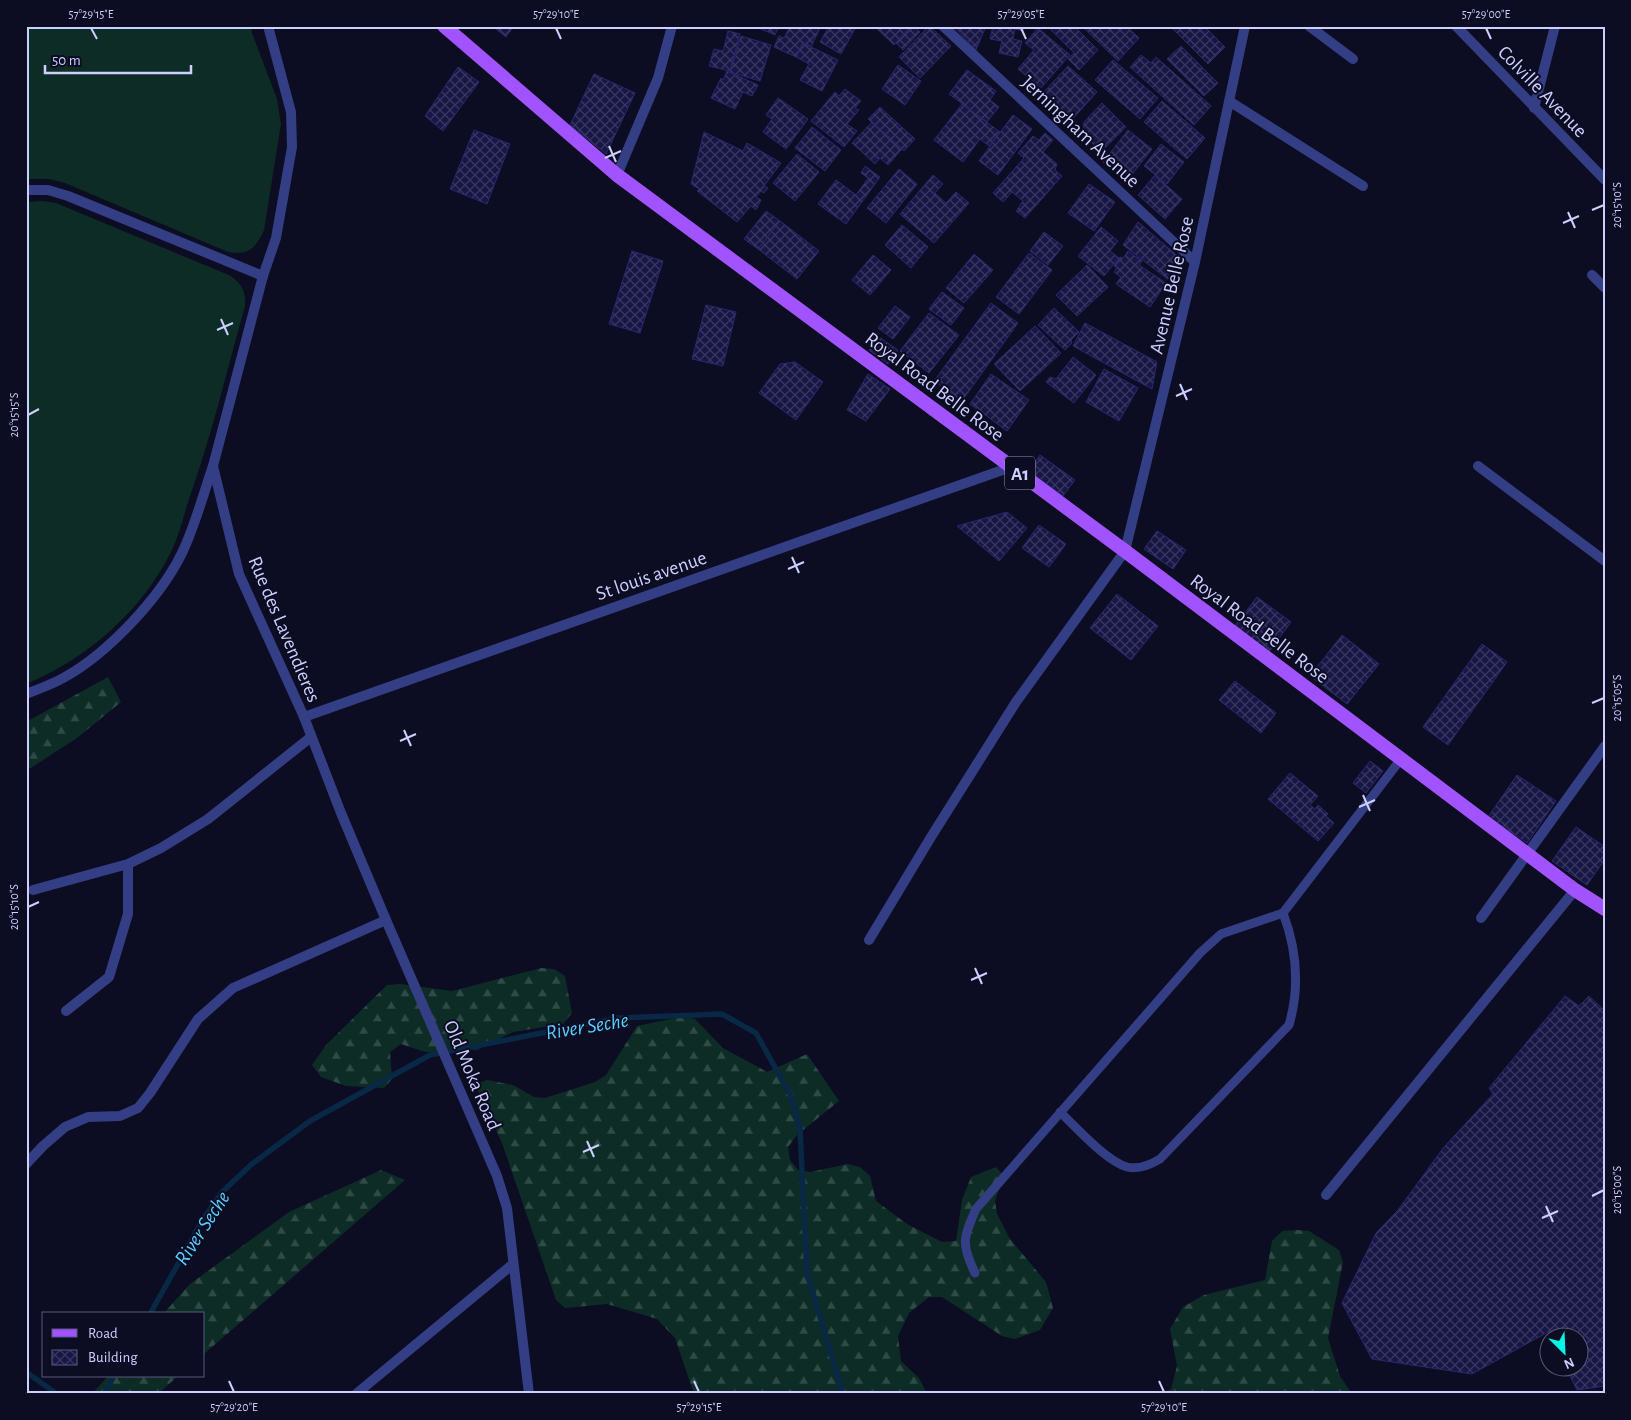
<svg xmlns="http://www.w3.org/2000/svg" width="1631" height="1420" font-family="'Alegreya Sans',sans-serif">
  <style>
    .grass { fill: #0e2c26 }
    .forest { fill: url(#forest-firs) }
    .lines { fill: none; stroke-linecap: round; stroke-linejoin: round }
    .stream { stroke: #082845; stroke-width: 5.5 }
    .building { fill: url(#building-cross-hatch); stroke: #292772 }
    .service { stroke: #333e84; stroke-width: 9 }
    .minor { stroke: #333e84; stroke-width: 10 }
    .tertiary { stroke: #333e84; stroke-width: 10 }
    .primary { stroke: #a153ff; stroke-width: 14 }
    .ticks { fill: none; stroke: #cccfff; stroke-width: 2 }
    .labels { text-anchor: middle; stroke-width: 4; stroke-linejoin: round; paint-order: stroke }
    .shield { fill: #0c0c22; stroke: #9294bd; stroke-width: 1 }
    .shield-label { font-size: 19px; font-weight: bold; fill: #cccfff }
    .street-label { font-size: 20px; fill: #cccfff; stroke: #0c0c22 }
    .water-label { font-size: 21px; font-style: italic; fill: #5acfff; stroke: #0c0c22 }
    .neatline { fill: none; stroke: #cccfff; stroke-width: 2 }
    .ticks-label { font-size: 12px; text-anchor: middle; fill: #cccfff }
  </style>
  <defs>
    <pattern id="forest-firs" width="22" height="20" patternUnits="userSpaceOnUse" patternTransform="scale(1.25)"><rect width="22" height="20" fill="#0e2c26"/><path d="M5 1l3.5 6h-7zM16 11l3.5 6h-7z" fill="#304a47"/></pattern>
    <pattern id="building-cross-hatch" width="8" height="8" patternUnits="userSpaceOnUse" patternTransform="scale(1.25)"><rect width="8" height="8" fill="#181644"/><path d="M0 0l8 8M0 8l8-8" fill="none" stroke="#383760"/></pattern>
  </defs>
  <rect width="100%" height="100%" fill="#0c0c22"/>
  <!-- grass -->
  <path class="grass" d="M26,26H251L252,33L277,99L281,124L264,230C256,248 248,256 228,252L65,183L49,179H26Z
    M43,201L56,203L231,276C243,285 246,293 245,306C227,370 212,434 190,496C184,514 180,533 172,550C143,610 87,659 26,684V202Z"/>
  <!-- forest -->
  <path class="forest" d="M108,677L121,702L77,738L26,771V722Z
    M541,968L554,969L565,976L572,1013L563,1024L513,1032L477,1050L425,1052L401,1044L390,1052L392,1079L384,1088L346,1086L321,1077L312,1065L326,1045L387,985L400,984L452,991Z
    M684,1016L695,1019L723,1048L767,1072L807,1054L839,1101L797,1135L788,1147L790,1160L798,1170L810,1172L848,1164L860,1167L870,1176L876,1201L907,1224L942,1242L956,1241L962,1200L971,1177L996,1167L1004,1176L995,1201L997,1214L1010,1239L1046,1282L1053,1308L1040,1330L1015,1339L1002,1336L942,1297H929L909,1313L898,1336L901,1361L919,1378L927,1394H694L675,1338L657,1319L607,1304L565,1308L556,1300L502,1143L475,1084L487,1080L513,1085L534,1097L545,1098L595,1082L606,1075L637,1026Z
    M381,1170L405,1180L204,1354V1314H163L190,1284L289,1212Z
    M1296,1230L1309,1231L1339,1250L1343,1262L1328,1338L1340,1376L1352,1394H1161L1171,1389L1177,1366L1170,1329L1183,1307L1204,1295L1265,1280L1272,1241L1282,1231Z
    M108,1376H178L158,1394H92Z"/>
  <g class="lines">
    <!-- stream -->
    <path class="stream" d="M150,1314L202,1221L222,1192L252,1164L310,1121L430,1055L618,1018L722,1014L756,1033L791,1096L800,1129L807,1273L843,1394
      M26,1372L57,1394
      M104,1394L114,1376"/>
  </g>
  <!-- building -->
  <path class="building" d="M492,26H514L506,37Z
    M757,26H779L775,35L756,27Z
    M790,26H821L811,47L803,43L796,57L774,47L779,36L784,38Z
    M829,26L856,27L841,54L820,42Z
    M874,26H911L894,45Z
    M911,26H914L920,32L903,50L896,43Z
    M929,26L951,46L920,78L899,57Z
    M956,26H986L976,50L955,28Z
    M993,26H1024L1023,31L1015,29L1013,39L1022,41L1018,57L999,53L1002,41L990,39Z
    M1054,26H1074L1098,50L1079,70L1068,59L1074,53L1051,30Z
    M1082,26H1126L1139,38L1118,61Z
    M1170,26H1204L1225,47L1208,64Z
    M1038,28L1070,55L1041,88L1018,69L1034,50L1025,43Z
    M728,31L740,34L730,71L709,66L714,49L723,51Z
    M741,36L771,45L760,81L730,72Z
    M803,43L838,60L822,91L800,80L809,64L796,57Z
    M1181,46L1218,83L1204,96L1167,59Z
    M1141,55L1151,63L1156,57L1211,106L1194,125L1130,67Z
    M1113,60L1158,98L1140,119L1095,80Z
    M898,65L921,81L905,105L882,89Z
    M1068,66L1097,92L1067,125L1045,105L1043,93Z
    M458,67L479,82L443,131L425,116Z
    M967,70L996,91L990,100L999,107L987,122L949,94Z
    M727,71L758,85L752,96L743,92L735,109L711,98L721,78L723,80Z
    M594,74L635,93L606,154L570,125Z
    M845,89L861,101L855,108L859,110L847,124L857,131L844,147L811,121L835,92L839,96Z
    M778,98L808,119L786,149L763,132L772,119L766,115Z
    M1162,101L1205,138L1187,159L1144,122Z
    M1102,103L1126,127L1101,152L1083,134L1084,122Z
    M962,104L1000,132L989,146L980,139L963,162L934,140Z
    M880,107L915,139L904,151L868,119Z
    M1013,115L1032,129L998,175L979,161Z
    M872,122L902,149L888,165L880,158L875,164L852,143Z
    M812,127L841,150L825,171L795,148Z
    M474,130L510,144L487,204L450,189Z
    M1128,130L1152,149L1127,181L1103,162Z
    M704,132L743,151L747,143L781,163L764,186L768,188L764,193L761,191L756,197L761,200L756,210L751,206L737,222L697,191L699,189L691,184Z
    M1045,133L1053,140L1043,152L1057,164L1055,170L1062,176L1025,218L1016,211L1023,201L1012,192L1003,202L993,193L1024,158L1018,153L1033,136L1039,140Z
    M1161,144L1184,162L1167,184L1144,166Z
    M797,154L819,172L795,201L773,183Z
    M865,166L880,177L846,224L818,204L836,180L856,195L868,178L861,173Z
    M899,169L917,184L886,223L867,208Z
    M933,175L943,184L935,193L946,203L956,192L969,203L934,243L900,214Z
    M1155,175L1182,199L1165,219L1138,195Z
    M1089,184L1115,202L1094,231L1068,213Z
    M766,211L780,221L758,249L744,239Z
    M780,221L819,251L797,279L758,249Z
    M1138,222L1180,258L1178,287L1123,245Z
    M902,225L928,247L911,268L885,245Z
    M1101,227L1118,241L1110,251L1119,258L1104,276L1078,256Z
    M1044,232L1063,246L1048,265L1030,251Z
    M632,251L663,261L640,333L609,324Z
    M1128,251L1142,261L1139,265L1166,283L1150,307L1116,284L1121,277L1114,272L1117,267L1114,266L1120,257L1123,258Z
    M1029,253L1052,270L1019,314L996,297Z
    M974,254L993,270L964,303L946,288Z
    M873,255L891,270L870,295L852,280Z
    M1087,265L1108,287L1077,316L1056,295Z
    M942,292L964,308L951,325L929,309Z
    M991,303L1018,323L962,401L934,381Z
    M706,305L736,312L723,366L692,359Z
    M895,306L910,317L893,339L878,328Z
    M1054,308L1079,332L1071,340L1072,343L1065,350L1038,325Z
    M929,313L959,335L929,373L900,351Z
    M1085,323L1157,362L1152,389L1073,346Z
    M1035,326L1061,353L1020,391L994,364Z
    M879,337L898,350L888,364L869,350Z
    M1073,357L1096,375L1074,403L1046,382L1050,377L1056,379Z
    M795,362L823,382L796,420L759,393L780,364Z
    M1104,369L1138,388L1119,421L1086,402Z
    M868,374L890,389L866,421L847,410Z
    M991,374L1029,400L1007,431L970,404Z
    M1040,455L1075,480L1063,496L1029,471Z
    M1007,512L1027,528L999,561L957,526Z
    M1039,525L1066,544L1049,567L1022,548Z
    M1157,531L1186,550L1173,569L1144,549Z
    M1117,594L1158,626L1131,660L1090,628Z
    M1257,597L1291,622L1269,652L1234,627Z
    M1342,635L1379,664L1347,704L1310,676Z
    M1482,644L1507,662L1448,745L1423,727Z
    M1235,681L1276,713L1261,733L1219,700Z
    M1370,761L1383,771L1366,793L1353,783Z
    M1290,773L1318,796L1310,805L1315,809L1318,805L1328,814L1326,816L1334,823L1318,841L1268,799Z
    M1517,775L1556,801L1527,843L1488,817Z
    M1576,827L1605,847V859L1587,885L1552,861Z
    M1565,996L1579,1006L1589,996L1605,1011V1386L1577,1390L1566,1368H1578V1338H1551L1548,1332L1472,1374L1372,1359L1342,1303L1376,1233L1398,1210L1444,1147L1493,1094L1489,1088Z"/>
  <g class="lines">
    <!-- service -->
    <path class="service" d="M1060,1112C1076,1127 1106,1161 1127,1167C1139,1170 1150,1165 1160,1159L1289,1025C1300,987 1297,950 1283,913
      M975,1273C961,1244 963,1238 976,1209L1200,953L1221,934L1283,913L1401,759"/>
    <!-- minor -->
    <path class="minor" d="M943,26L1195,262
      M1309,26L1353,59
      M1456,26L1605,180
      M1229,101L1363,186
      M1534,108L1555,26
      M617,175L658,78L672,26
      M26,190H48L68,196L263,276
      M1592,275L1605,288
      M1478,466L1605,561
      M26,694C39,689 53,684 65,677C108,653 160,598 182,553C195,526 203,495 213,466
      M304,717L1011,467
      M33,890L128,864L161,848L208,819L311,737
      M1481,918L1605,746
      M869,940L931,837L1016,702L1125,551L1195,262L1245,26
      M66,1011L109,977L128,914V864
      M26,1164L43,1146L65,1127L88,1117L120,1116L138,1108L150,1093L198,1019L233,988L386,920
      M1326,1195L1575,890
      M356,1394L513,1264"/>
    <!-- tertiary -->
    <path class="tertiary" d="M268,26L291,112L292,147L276,238L263,276L213,466L239,574L304,717L341,813L386,920L497,1176L507,1208L529,1394"/>
    <!-- primary -->
    <path class="primary" d="M444,26L617,175L1125,551L1575,890L1605,909"/>
  </g>
  <!-- ticks -->
  <path class="ticks" d="M91,28L97,39M556,28L561,39M1021,28L1026,39M1486,28L1491,39M609,146L616,162M605,158L621,151M1592,210L1604,205M1568,212L1575,228M1563,223L1579,216M221,319L228,335M217,330L233,323M1180,384L1187,400M1176,396L1192,389M28,415L39,409M792,557L799,573M788,569L804,562M1592,703L1604,698M404,730L411,746M400,741L416,734M1363,795L1370,811M1359,807L1375,800M28,907L39,902M975,968L982,984M971,980L987,973M587,1141L594,1157M583,1152L599,1145M1592,1196L1604,1190M1546,1206L1553,1222M1542,1218L1558,1211M229,1381L234,1392M694,1381L699,1392M1159,1381L1164,1392"/>
  <g class="labels">
    <!-- shield labels -->
    <rect class="shield" x="1005" y="456.5" width="30" height="33" rx="4"/>
    <g class="shield-label">
      <text x="1020" y="480">A1</text>
    </g>
    <!-- street labels -->
    <g class="street-label">
      <text transform="translate(1543 91) rotate(46)" y="7">Colville Avenue</text>
      <text transform="translate(1081 131) rotate(43)" y="7">Jerningham Avenue</text>
      <text transform="translate(1171 285) rotate(-77)" y="7">Avenue Belle Rose</text>
      <text transform="translate(935 386) rotate(37)" y="7">Royal Road Belle Rose</text>
      <text transform="translate(651 575) rotate(-19)" y="7">St louis avenue</text>
      <text transform="translate(1260 628) rotate(37)" y="7">Royal Road Belle Rose</text>
      <text transform="translate(285 629) rotate(67)" y="7">Rue des Lavendieres</text>
      <text transform="translate(473 1075) rotate(67)" y="7">Old Moka Road</text>
    </g>
    <!-- water labels -->
    <g class="water-label">
      <text transform="translate(587 1026) rotate(-9)" y="7">River Seche</text>
      <text transform="translate(202 1228) rotate(-57)" y="7">River Seche</text>
    </g>
  </g>
  <!-- border -->
  <rect width="1631" height="1420" fill="none" stroke="#0c0c22" stroke-width="55"/>
  <!-- legend -->
  <rect x="42" y="1312" width="162" height="65" fill="#0c0c22" stroke="#595a7a"/>
  <rect x="52" y="1329" width="25" height="8" fill="#a153ff" stroke="#595a7a"/>
  <text x="88" y="1338" font-size="15" fill="#cccfff">Road</text>
  <rect x="52" y="1350" width="25" height="15" fill="url(#building-cross-hatch)" stroke="#595a7a"/>
  <text x="88" y="1362" font-size="15" fill="#cccfff">Building</text>
  <!-- north arrow -->
  <g transform="translate(1564 1352) rotate(156)"><circle r="24" fill="#0c0c22" stroke="#595a7a"/>
  <path d="M0-4L9 19L0 12L-9 19Z" fill="#00f7e6"/>
  <text y="-8" font-size="14" font-weight="bold" text-anchor="middle" fill="#cccfff">N</text>
  </g>
  <!-- scale -->
  <path d="M45 65v8h146v-8" fill="none" stroke="#cccfff" stroke-width="2.5"/>
  <text x="52" y="65" font-size="15" fill="#cccfff" stroke="#0c0c22" stroke-width="4" paint-order="stroke">50 m</text>
  <rect x="28" y="28" width="1576" height="1364" class="neatline"/>
  <g class="ticks-label">
    <text x="91" y="18">57°29'15"E</text>
    <text x="556" y="18">57°29'10"E</text>
    <text x="1021" y="18">57°29'05"E</text>
    <text x="1486" y="18">57°29'00"E</text>
    <text transform="translate(1617 205) rotate(-90)" y="4">20°15'10"S</text>
    <text transform="translate(14 415) rotate(-90)" y="4">20°15'15"S</text>
    <text transform="translate(1617 698) rotate(-90)" y="4">20°15'05"S</text>
    <text transform="translate(14 907) rotate(-90)" y="4">20°15'10"S</text>
    <text transform="translate(1617 1190) rotate(-90)" y="4">20°15'00"S</text>
    <text x="234" y="1411">57°29'20"E</text>
    <text x="699" y="1411">57°29'15"E</text>
    <text x="1164" y="1411">57°29'10"E</text>
  </g>
</svg>
